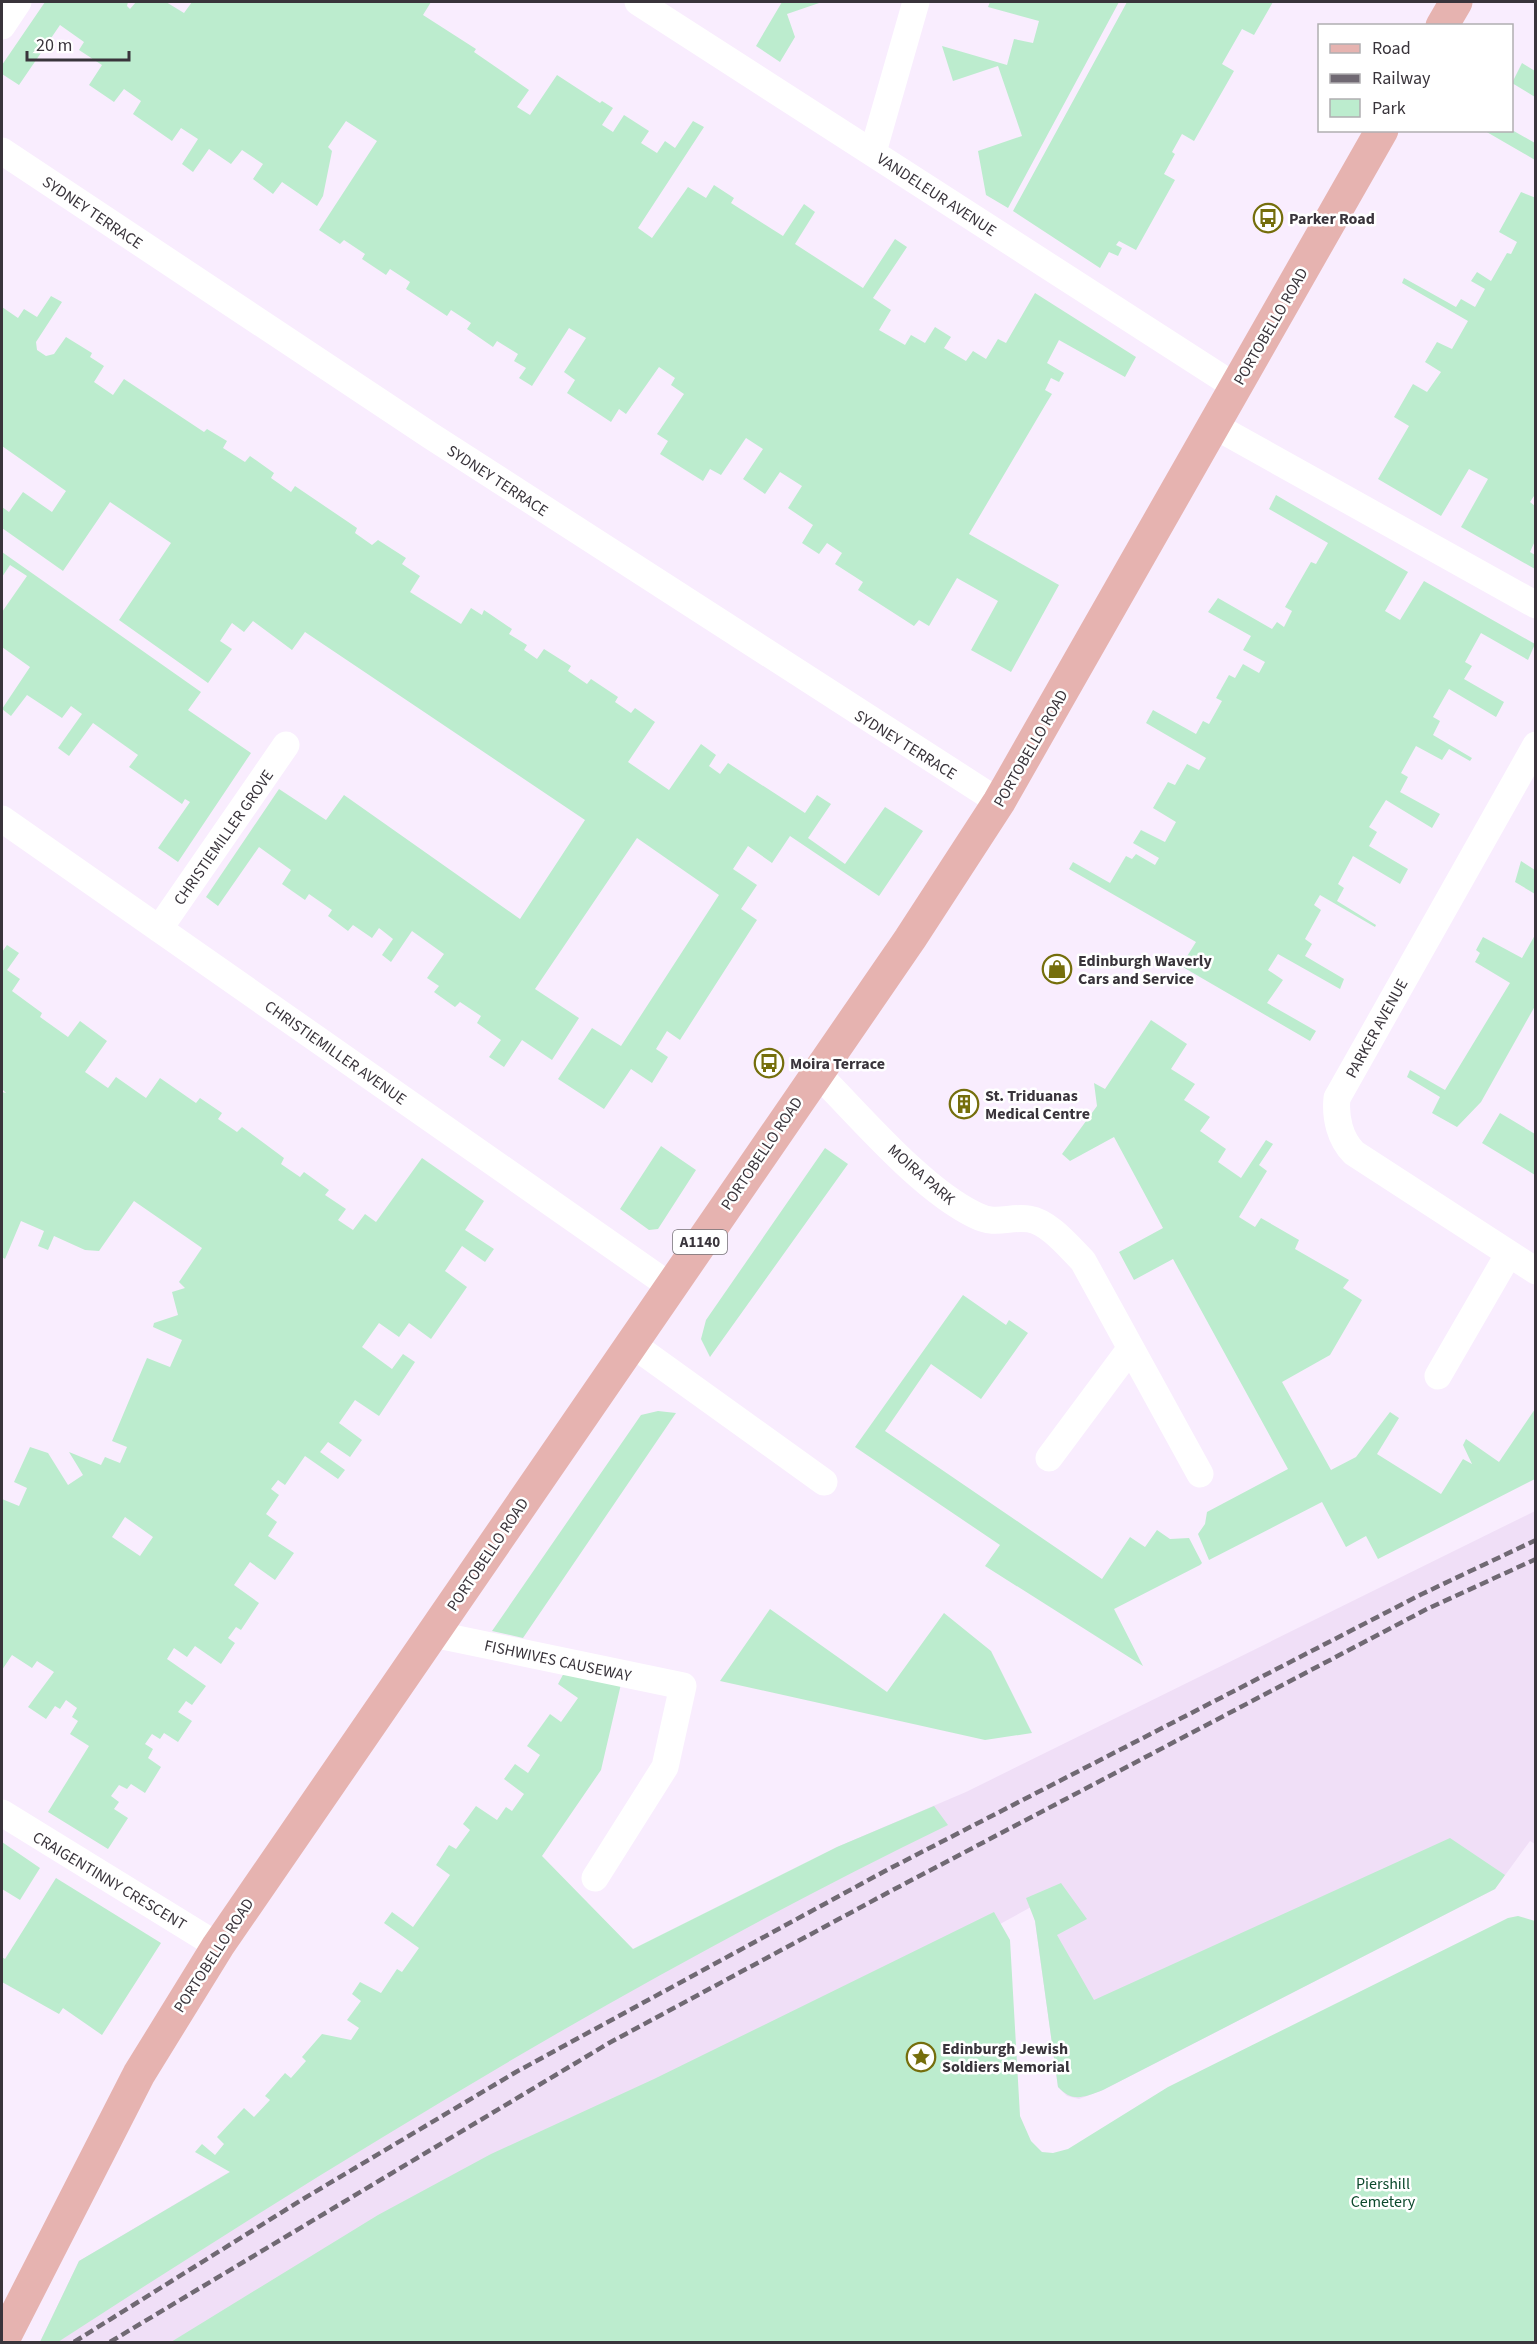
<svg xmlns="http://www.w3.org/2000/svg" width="1537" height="2344" font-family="'Source Sans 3',sans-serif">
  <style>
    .built { fill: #f0dff7 }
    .green { fill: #bcecce; fill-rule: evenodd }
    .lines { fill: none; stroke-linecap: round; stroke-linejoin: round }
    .minor { stroke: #fff; stroke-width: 27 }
    .primary { stroke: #e6b3b0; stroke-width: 33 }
    .rail { stroke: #706973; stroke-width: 4.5; stroke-dasharray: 9 4.5; stroke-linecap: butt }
    .labels { text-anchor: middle; stroke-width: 5; stroke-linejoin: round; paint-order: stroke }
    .shield { fill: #fff; stroke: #747176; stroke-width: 1.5 }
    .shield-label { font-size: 15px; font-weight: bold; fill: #39343b }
    .street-label { font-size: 16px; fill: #39343b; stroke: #fff }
    .poi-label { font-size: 16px; font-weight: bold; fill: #39343b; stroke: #fff; text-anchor: start }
    .park-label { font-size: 16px; fill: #0c492c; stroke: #fff }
  </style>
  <rect width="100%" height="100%" fill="#f9edfe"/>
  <!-- built -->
  <path class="built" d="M1535,1511V1844L1530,1841L1495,1889L1103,2090L1079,2099L1067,2096L1058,2087L1035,1921L1031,1907L1002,1923L365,2342H40L79,2261L231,2171L837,1847L966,1792Z"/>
  <!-- green -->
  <path class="green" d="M45,2H128L127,6L130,9L136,2H166L184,13L192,2H431L423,15L476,49L474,52L529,90L517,107L530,115L557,75L600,103L602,101L613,108L602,125L613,132L624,115L649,131L641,143L657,153L665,141L675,148L693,121L704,127L638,228L652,238L688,187L706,198L714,185L734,198L731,203L783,236L804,204L815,212L795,244L863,288L895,239L907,247L873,298L891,310L879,330L905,345L911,335L925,343L935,327L951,337L944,348L966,361L973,351L986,359L998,339L1006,343L1035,293L1136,357L1125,377L1059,340L1047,363L1064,373L1059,382L1051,378L1045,390L1052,394L1047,402L969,534L1059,585L1011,672L971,650L998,601L957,578L929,626L919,620L914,626L858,590L863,582L835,564L842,553L827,543L819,554L802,543L813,525L788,508L802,486L780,472L765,494L743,479L763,449L746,438L721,475L710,469L703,481L660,454L668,441L657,434L684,394L671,385L675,378L659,367L626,414L619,409L611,422L567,393L575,380L564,372L586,338L569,328L532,386L519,378L526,368L514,361L518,354L497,341L493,347L467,329L471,323L451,310L447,316L406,289L410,282L390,269L386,275L362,259L365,254L344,240L340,244L319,230L377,141L346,121L328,147L332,151L323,196L317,206L282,182L273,194L253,179L263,164L242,150L231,164L209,149L193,172L182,164L198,139L181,128L172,141L133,114L141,101L124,89L114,102L89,85L102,65L79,50L84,42L60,25L19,85L2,74V65Z
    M782,2H822L787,14L795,37L780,62L756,46Z
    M990,2H1119L1008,208L986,195L978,151L1022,136L998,66L953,81L942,46L1007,65L1014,39L1033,43L1039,21L988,7Z
    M1127,2H1273L1254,35L1242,29L1222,64L1234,71L1194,141L1182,134L1172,152L1175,154L1164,174L1175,180L1136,250L1119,241L1116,245L1122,248L1118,256L1109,252L1100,268L1013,211Z
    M1522,63L1535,71V97L1512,83Z
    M1512,130L1535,143V160L1485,131Z
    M1521,192L1536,198V493L1530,502L1535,506V541L1530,552L1535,555V569L1461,527L1488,479L1469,469L1441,516L1378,479L1409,426L1394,417L1413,384L1427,392L1441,372L1425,362L1437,342L1452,349L1468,321L1402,283L1404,278L1456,307L1461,299L1475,307L1485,289L1471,281L1477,272L1491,281L1507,253L1511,254L1517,242L1499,232Z
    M51,296L62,302L36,342L37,350L46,356L54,354L66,337L92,353L90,357L104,366L94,382L113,395L124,379L204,432L207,429L227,441L223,448L245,462L250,456L274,473L271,478L291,492L295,486L357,528L355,533L372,545L378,540L406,558L402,564L420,576L410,592L461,624L471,608L482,615L484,610L512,629L509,634L527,645L524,650L537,659L544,649L571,666L568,671L587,684L591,679L618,697L615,702L631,713L635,708L655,722L628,762L669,790L701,744L716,755L709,766L720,774L728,763L805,813L817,795L831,804L808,838L845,864L885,807L923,831L879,896L790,836L772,863L748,846L733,869L757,885L741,909L757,920L680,1040L667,1031L656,1049L668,1057L652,1083L631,1069L604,1109L558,1079L592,1028L621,1046L719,895L637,838L535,989L579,1018L552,1060L522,1040L504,1067L489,1057L501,1040L477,1023L481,1016L460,1002L455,1007L434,992L439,986L427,978L444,954L412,931L391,962L382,955L393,939L379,928L372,938L353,925L348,931L328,916L332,910L309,894L305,900L282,884L291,870L259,847L218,906L206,897L279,789L326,820L344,795L520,919L585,820L305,632L292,650L253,621L244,632L232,623L220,641L232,649L208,683L119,620L171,543L110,502L63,571L2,528V507L9,512L23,492L52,512L66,491L2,446V307L18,318L24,309L37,317Z
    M1276,495L1408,572L1385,611L1400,620L1424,581L1535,644L1528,660L1481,633L1465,662L1472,666L1464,679L1504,702L1496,717L1449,689L1433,717L1440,721L1433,735L1472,758L1470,761L1449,749L1442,760L1416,746L1401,773L1408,777L1400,792L1440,814L1432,828L1386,800L1369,827L1377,832L1369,846L1408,869L1400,884L1353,856L1338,884L1344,888L1337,901L1376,925L1375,927L1320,895L1314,905L1321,910L1305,939L1312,944L1305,956L1344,979L1340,989L1278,954L1268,970L1283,980L1267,1003L1316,1031L1310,1041L1181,966L1196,942L1069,869L1073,862L1110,883L1126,856L1132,859L1136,854L1155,865L1159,858L1133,843L1141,830L1165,842L1176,822L1153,808L1168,782L1175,785L1187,764L1199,770L1206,758L1146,723L1153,710L1196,734L1203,721L1209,724L1222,701L1216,698L1229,675L1235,678L1243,664L1259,673L1265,662L1243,650L1251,636L1208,612L1218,598L1272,629L1277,622L1284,627L1292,611L1285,607L1311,562L1316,564L1328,543L1269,509Z
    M2,552L201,692L188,710L251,753L178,862L158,848L190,802L185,799L182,804L129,767L138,755L93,723L69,756L58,748L82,714L71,706L62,718L27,695L11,716L2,709L30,667L2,647V612L27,576L10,565L2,577Z
    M1521,861L1535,870V894L1515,882Z
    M1535,935V1006L1481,1102L1457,1127L1432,1113L1440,1097L1407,1077L1410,1070L1445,1090L1510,983L1475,962L1480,953L1476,950L1483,937L1522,958Z
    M7,945L19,953L7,970L20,979L12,991L42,1013L40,1017L68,1037L80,1021L107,1041L85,1072L108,1088L116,1077L146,1098L160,1078L196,1103L200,1098L222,1113L218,1119L237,1132L242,1127L284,1158L281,1164L300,1177L304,1172L329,1190L325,1195L346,1209L338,1220L353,1230L365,1214L376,1222L422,1158L484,1201L465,1230L494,1249L485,1262L462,1246L445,1271L467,1287L431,1339L409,1323L399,1337L379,1323L362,1347L392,1369L403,1354L415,1362L379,1416L355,1400L339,1423L362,1440L350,1457L328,1442L320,1452L345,1470L338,1479L305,1456L285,1485L278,1480L271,1489L279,1495L266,1514L277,1522L268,1536L294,1553L275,1580L250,1562L234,1585L259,1603L241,1630L236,1627L228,1638L235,1643L221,1664L195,1646L187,1657L174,1648L167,1659L206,1686L192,1705L186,1701L178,1712L192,1721L178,1742L164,1733L160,1739L152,1734L145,1744L153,1749L148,1758L161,1767L145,1793L131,1784L127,1789L119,1785L111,1796L119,1802L114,1809L128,1818L108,1849L48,1812L89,1746L70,1734L78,1721L72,1717L77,1708L66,1700L60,1709L55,1706L46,1719L28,1707L54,1672L37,1661L32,1668L12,1655L2,1670V1499L19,1506L27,1488L14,1482L30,1447L48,1453L68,1485L83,1475L69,1452L101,1465L105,1457L120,1463L127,1447L112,1441L147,1358L170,1367L182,1340L153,1327L154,1323L178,1315L172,1292L185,1288L179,1282L202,1248L134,1201L99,1251L85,1250L54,1236L48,1250L38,1246L44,1231L21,1221L5,1259L2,1257V1092L6,1093L2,1089V952ZM125,1517L153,1537L140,1556L112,1537Z
    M1151,1020L1187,1044L1171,1069L1195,1084L1184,1100L1210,1117L1200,1131L1226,1149L1218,1162L1241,1178L1266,1140L1273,1144L1259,1165L1267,1171L1239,1217L1255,1227L1261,1218L1299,1240L1295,1249L1349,1280L1343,1288L1362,1300L1330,1355L1282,1382L1331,1470L1356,1457L1390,1412L1399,1418L1377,1454L1441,1494L1463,1459L1472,1464L1463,1445L1466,1439L1499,1462L1535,1409V1479L1378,1559L1366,1536L1346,1547L1322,1502L1209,1560L1198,1534L1205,1524L1207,1512L1288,1469L1173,1259L1134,1280L1119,1252L1163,1228L1114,1137L1070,1161L1062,1154L1097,1106L1094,1083L1105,1089Z
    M1500,1113L1535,1134V1175L1482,1143Z
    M661,1146L696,1170L658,1229L649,1230L620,1209Z
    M825,1148L848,1164L710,1357L701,1339L706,1320Z
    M963,1295L1006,1325L1009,1320L1028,1333L981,1399L931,1364L885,1431L1102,1579L1130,1537L1145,1547L1157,1530L1170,1539L1189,1538L1202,1563L1200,1565L1114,1609L1143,1666L985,1566L1000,1545L855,1447Z
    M658,1411L676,1413L523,1638L492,1631L641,1415Z
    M770,1609L887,1692L944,1613L991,1651L1032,1733L985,1740L720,1681Z
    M565,1671L621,1684L601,1770L542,1856L633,1949L837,1847L934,1806L948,1825C639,1975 346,2155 58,2342H40L79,2261L230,2172L195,2152L202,2144L215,2155L224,2144L217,2137L244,2108L254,2117L270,2100L265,2096L285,2073L291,2078L306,2061L302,2057L322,2034L351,2040L359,2028L347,2020L361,2001L352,1994L360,1982L381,1993L397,1969L402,1972L419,1948L384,1923L392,1912L413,1927L450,1875L436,1865L449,1845L456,1849L470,1830L463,1824L476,1806L497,1820L506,1807L512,1811L524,1794L504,1779L515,1764L528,1773L540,1755L527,1746L550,1714L561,1722L578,1698L558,1684Z
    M1450,1838L1505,1875L1495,1889L1103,2090C1084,2097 1073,2103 1058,2087L1035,1921L1026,1898L1061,1883L1087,1919L1057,1935L1094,2000Z
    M2,1842L40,1868L20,1900L2,1889Z
    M56,1878L161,1943L102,2035L63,2008L59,2014L2,1982V1957L5,1959Z
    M994,1912L1010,1940L1020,2116L1031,2141L1042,2152L1053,2153L1068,2149L1168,2087L1508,1918L1518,1916L1535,1921V2342H171L378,2215L491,2154L654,2079Z"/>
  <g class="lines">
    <!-- minor -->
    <path class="minor" d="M638,2L1236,387
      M2,26L18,2
      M2,151L431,436L999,802
      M873,152L916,2
      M1215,426L1536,605
      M1536,745L1337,1098C1335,1118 1340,1139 1354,1153L1536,1271
      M2,819L670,1286
      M159,929L286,745
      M816,1072C860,1116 921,1189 975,1215C996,1226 1009,1216 1029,1219C1049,1222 1069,1247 1083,1261L1200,1474
      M632,1344L824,1482
      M1438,1376L1508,1255
      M1049,1458L1130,1349
      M433,1634L683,1686L665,1767L595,1878
      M2,1813L218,1946"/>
    <!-- primary -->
    <path class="primary" d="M1442,26L1456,2
      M2,2342L139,2074L218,1946L910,939L999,802L1382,130"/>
    <!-- rail -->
    <path class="rail" d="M74,2342L303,2199L516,2072L885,1871L1422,1594L1536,1540
      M110,2342L609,2043L889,1892L1427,1609L1536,1559"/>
  </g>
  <!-- icons -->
  <defs>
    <g id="bus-ring" transform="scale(1.5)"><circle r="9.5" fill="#fff" stroke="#756e0c" stroke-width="1.5"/><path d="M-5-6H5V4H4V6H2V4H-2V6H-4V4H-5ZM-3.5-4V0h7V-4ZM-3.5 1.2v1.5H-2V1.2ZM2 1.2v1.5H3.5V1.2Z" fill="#756e0c"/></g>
    <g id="shop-ring" transform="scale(1.5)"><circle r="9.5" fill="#fff" stroke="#756e0c" stroke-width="1.5"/><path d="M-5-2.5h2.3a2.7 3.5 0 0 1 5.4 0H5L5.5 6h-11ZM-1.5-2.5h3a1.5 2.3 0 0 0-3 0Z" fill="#756e0c"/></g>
    <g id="building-ring" transform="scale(1.5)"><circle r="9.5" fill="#fff" stroke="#756e0c" stroke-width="1.5"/><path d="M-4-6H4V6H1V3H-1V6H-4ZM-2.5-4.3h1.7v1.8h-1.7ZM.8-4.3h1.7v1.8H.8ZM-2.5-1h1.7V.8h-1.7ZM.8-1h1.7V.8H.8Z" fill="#756e0c"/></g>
    <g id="sight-ring" transform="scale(1.5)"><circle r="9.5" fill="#fff" stroke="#756e0c" stroke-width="1.5"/><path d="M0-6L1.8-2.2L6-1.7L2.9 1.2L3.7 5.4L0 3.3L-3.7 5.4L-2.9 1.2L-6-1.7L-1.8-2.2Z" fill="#756e0c"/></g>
  </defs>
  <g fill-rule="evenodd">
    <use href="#bus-ring" x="1268" y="218"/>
    <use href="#shop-ring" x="1057" y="969"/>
    <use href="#bus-ring" x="769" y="1063"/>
    <use href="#building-ring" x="964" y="1104"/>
    <use href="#sight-ring" x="921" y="2057"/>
  </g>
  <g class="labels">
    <!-- shield labels -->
    <rect class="shield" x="673" y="1230" width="54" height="24" rx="4.5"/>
    <g class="shield-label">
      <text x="700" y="1247">A1140</text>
    </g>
    <!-- street labels -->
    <g class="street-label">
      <text transform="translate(937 194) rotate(33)" y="6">VANDELEUR AVENUE</text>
      <text transform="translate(93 212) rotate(34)" y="6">SYDNEY TERRACE</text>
      <text transform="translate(1270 326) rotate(-60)" y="6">PORTOBELLO ROAD</text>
      <text transform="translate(498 480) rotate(33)" y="6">SYDNEY TERRACE</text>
      <text transform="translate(906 744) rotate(32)" y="6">SYDNEY TERRACE</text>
      <text transform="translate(1030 748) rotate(-60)" y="6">PORTOBELLO ROAD</text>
      <text transform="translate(223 837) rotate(-55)" y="6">CHRISTIEMILLER GROVE</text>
      <text transform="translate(1376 1028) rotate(-61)" y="6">PARKER AVENUE</text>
      <text transform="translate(336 1052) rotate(35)" y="6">CHRISTIEMILLER AVENUE</text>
      <text transform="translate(761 1153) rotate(-56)" y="6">PORTOBELLO ROAD</text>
      <text transform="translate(922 1174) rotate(41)" y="6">MOIRA PARK</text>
      <text transform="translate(487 1554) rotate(-56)" y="6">PORTOBELLO ROAD</text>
      <text transform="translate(558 1660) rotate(12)" y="6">FISHWIVES CAUSEWAY</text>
      <text transform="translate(110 1880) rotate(31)" y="6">CRAIGENTINNY CRESCENT</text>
      <text transform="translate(213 1955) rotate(-57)" y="6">PORTOBELLO ROAD</text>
    </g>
    <!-- poi labels -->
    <g class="poi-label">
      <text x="1289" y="224">Parker Road</text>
      <text x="1078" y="966">Edinburgh Waverly<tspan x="1078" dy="18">Cars and Service</tspan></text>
      <text x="790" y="1069">Moira Terrace</text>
      <text x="985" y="1101">St. Triduanas<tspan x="985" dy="18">Medical Centre</tspan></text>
      <text x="942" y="2054">Edinburgh Jewish<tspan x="942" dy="18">Soldiers Memorial</tspan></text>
    </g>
    <!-- park labels -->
    <g class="park-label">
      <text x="1383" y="2189">Piershill<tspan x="1383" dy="18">Cemetery</tspan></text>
    </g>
  </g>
  <!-- border -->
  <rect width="1537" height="2344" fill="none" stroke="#39343b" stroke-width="6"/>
  <!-- legend -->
  <rect x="1318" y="24" width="195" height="108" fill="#ffffff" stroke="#b0aeb1" stroke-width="1.5"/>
  <rect x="1330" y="44" width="30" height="9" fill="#e6b3b0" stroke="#b0aeb1" stroke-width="1.5"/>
  <text x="1372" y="54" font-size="18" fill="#39343b">Road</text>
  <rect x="1330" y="74" width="30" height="9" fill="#706973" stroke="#b0aeb1" stroke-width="1.5"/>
  <text x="1372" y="84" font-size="18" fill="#39343b">Railway</text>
  <rect x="1330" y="99" width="30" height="18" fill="#bcecce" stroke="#b0aeb1" stroke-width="1.5"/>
  <text x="1372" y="114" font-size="18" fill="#39343b">Park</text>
  <!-- scale -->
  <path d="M27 51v9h102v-9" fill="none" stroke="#39343b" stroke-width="3"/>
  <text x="36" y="51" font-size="18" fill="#39343b" stroke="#ffffff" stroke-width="4.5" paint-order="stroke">20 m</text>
</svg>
